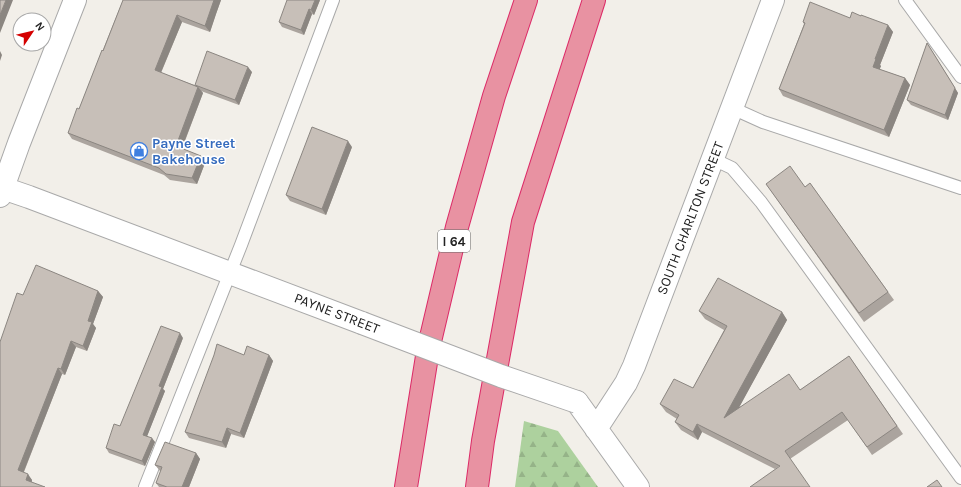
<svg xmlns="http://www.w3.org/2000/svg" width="961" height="487" font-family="Karla,sans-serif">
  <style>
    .forest { fill: url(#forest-firs) }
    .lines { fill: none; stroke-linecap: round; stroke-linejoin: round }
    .lane-casing { stroke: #a9a9a9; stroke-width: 14 }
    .street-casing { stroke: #a9a9a9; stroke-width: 24 }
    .highway-casing { stroke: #dc2a67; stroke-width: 24 }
    .lane { stroke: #fff; stroke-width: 12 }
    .street { stroke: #fff; stroke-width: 22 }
    .highway { stroke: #e892a2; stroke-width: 22 }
    .street-bridge-casing { stroke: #a9a9a9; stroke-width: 24; stroke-linecap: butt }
    .street-bridge { stroke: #fff; stroke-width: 22 }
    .wall { fill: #aba49e }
    .shaded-wall { fill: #8b8681 }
    .building { fill: #c7bfb8; stroke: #8b8681 }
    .labels { text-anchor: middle; stroke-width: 3; stroke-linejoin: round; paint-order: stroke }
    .shield { fill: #fff; stroke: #646464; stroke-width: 1 }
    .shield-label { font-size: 13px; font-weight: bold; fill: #222 }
    .shop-label { font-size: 14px; font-weight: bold; fill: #366cbe; stroke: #fff; text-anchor: start }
    .street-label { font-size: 14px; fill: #222; stroke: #fff }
  </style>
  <defs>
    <pattern id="forest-firs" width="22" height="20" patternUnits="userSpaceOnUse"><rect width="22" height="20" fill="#add19e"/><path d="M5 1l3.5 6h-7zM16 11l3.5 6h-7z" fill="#95b388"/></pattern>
  </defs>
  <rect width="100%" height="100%" fill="#f2efe9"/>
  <!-- forest -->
  <path class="forest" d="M524,421L558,431L598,487H515Z"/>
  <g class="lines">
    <!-- lane casing -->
    <g class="lane-casing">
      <path id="lane" d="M905,0L961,77
        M732,108L763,122L961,188
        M713,159L732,168L761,202L961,478
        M145,487L241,245L333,0"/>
    </g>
    <!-- street casing -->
    <g class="street-casing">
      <path id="street" d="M0,187L29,197L362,323
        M0,196L19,143L75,0
        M577,402L638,487
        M596,429L626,383L634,366L773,0"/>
    </g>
    <!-- highway casing -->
    <g class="highway-casing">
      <path id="highway" d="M406,487L428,350L457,227L494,96L526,0
        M477,487L483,441L523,222L594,0"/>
    </g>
    <!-- lane -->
    <use href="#lane" class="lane"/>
    <!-- street -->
    <use href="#street" class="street"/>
    <!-- highway -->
    <use href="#highway" class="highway"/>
    <!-- street-bridge casing -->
    <g class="street-bridge-casing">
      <path id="street-bridge" d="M362,323L501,376L577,402"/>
    </g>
    <!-- street-bridge -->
    <use href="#street-bridge" class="street-bridge"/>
  </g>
  <!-- wall -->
  <path class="wall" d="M123,0H221L216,14L210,32L182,22L161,73L197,86L195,85L252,72L239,105L201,91L203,93L182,149L201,156L205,163L197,184L170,180L164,175L72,139L68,133L79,109Z
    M320,0L314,15L312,14L304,35L282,27L279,22Z
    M850,18L888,25L893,32L880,65L881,66L879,69L905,78L910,85L889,137L783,96L779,89L804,24L803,22Z
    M927,43L958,93L948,120L911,105L907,100Z
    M352,147L326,215L290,201L286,195Z
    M810,183L894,300L864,322L766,184L805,187Z
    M98,291L103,297L93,324L96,328L87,351L76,347L65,375L62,374L24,472L32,480V482L0,487L23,295Z
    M699,311L782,312L787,320L739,407L800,390L849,356L903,434L872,455L848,420L775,469L702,432L698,440L681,430L675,422L677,419L666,412L660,404L693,388L724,330L705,319Z
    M183,338L163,389L165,391L147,436L155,442L145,466L109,453L106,448L120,426Z
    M244,355H269L273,361L244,438L231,434L226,448L189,438L185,432Z
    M196,453L200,459L189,487H159L156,483L161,471H160L155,465Z"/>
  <!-- shaded-wall -->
  <path class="shaded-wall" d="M6,0H13L0,33V15Z
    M214,0H221L216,14L210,32L205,26Z
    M315,0H320L314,15L311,10Z
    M309,9L312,14L304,35L301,30Z
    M177,15L182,22L159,77L155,70Z
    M888,25L893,32L880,65L881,66L878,74L873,67L875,59Z
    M927,43L958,93L948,120L945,115Z
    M0,51L2,55L0,61Z
    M248,67L252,72L239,105L235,100Z
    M905,78L910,85L889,137L884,130Z
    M198,87L203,93L180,153L176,146Z
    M348,141L352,147L326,215L322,209Z
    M201,156L205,163L197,184L192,178Z
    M98,291L103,297L93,324L96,328L87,351L83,346L88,321Z
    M782,312L787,320L729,426L724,418Z
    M180,333L183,338L163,389L165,391L146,439L143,435L159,386Z
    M71,341L76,347L65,375L61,369Z
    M269,355L273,361L244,438L240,433Z
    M58,368L62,374L22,476L18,470Z
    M697,424L702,432L698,440L693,432Z
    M227,428L231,434L226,448L222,442Z
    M152,438L155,442L145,466L142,461Z
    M196,453L200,459L189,487H182Z
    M28,474L32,480L30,486L26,480Z"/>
  <!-- building -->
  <path class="building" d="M0,0H6L0,15Z
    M123,0H214L205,26L177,15L155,70L198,87L176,146L201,156L192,178L166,174L159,168L68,133L77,108L79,109L102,50L103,51Z
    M287,0H315L311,10L309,9L301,30L279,22Z
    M810,2L850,18L852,12L861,16V15L888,25L875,59H876L873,67L905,78L884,130L779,89L805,23L803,22Z
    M927,43L955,88L945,115L907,100Z
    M207,51L248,67L235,100L195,85Z
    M312,127L348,141L322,209L286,195Z
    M790,166L805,187L810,183L888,292L859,313L766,184Z
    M36,265L98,291L88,321L92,322L83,346L71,341L61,369L58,368L18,470L28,474L26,480L45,487H0V342L17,293L23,295Z
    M718,278L782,312L724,418L789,374L800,390L849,356L897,426L867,447L842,412L785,451L810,487H750L780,466L697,424L693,432L675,422L679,415L660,404L674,379L693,388L727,326L699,311Z
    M161,326L180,333L159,386L162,387L143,435L152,438L142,461L106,448L114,424L120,426Z
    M217,344L244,355L247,346L269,355L240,433L227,428L222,442L185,432L214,355Z
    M165,442L196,453L182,487H167L156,483L162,467L155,465Z
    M937,480L942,487H927Z"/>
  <!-- icons -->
  <defs>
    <g id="shop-ring" transform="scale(0.9)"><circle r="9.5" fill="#fff" stroke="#3f7fe0" stroke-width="1.5"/><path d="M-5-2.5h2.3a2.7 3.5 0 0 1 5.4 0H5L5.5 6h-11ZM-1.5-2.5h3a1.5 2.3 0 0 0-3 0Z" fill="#3f7fe0"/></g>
  </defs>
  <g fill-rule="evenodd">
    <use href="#shop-ring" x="139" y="151"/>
  </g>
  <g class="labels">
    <!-- shield labels -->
    <rect class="shield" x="438" y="230" width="32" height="22" rx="3"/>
    <g class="shield-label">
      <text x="454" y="246">I 64</text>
    </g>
    <!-- shop labels -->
    <g class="shop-label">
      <text x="152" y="148">Payne Street<tspan x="152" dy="16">Bakehouse</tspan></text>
    </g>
    <!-- street labels -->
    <g class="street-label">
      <text transform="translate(690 218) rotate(-69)" y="5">SOUTH CHARLTON STREET</text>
      <text transform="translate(337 313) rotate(21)" y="5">PAYNE STREET</text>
    </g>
  </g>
  <!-- north arrow -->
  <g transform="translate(32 32) rotate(55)"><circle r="19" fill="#ffffff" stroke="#a7a7a7"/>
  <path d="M0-3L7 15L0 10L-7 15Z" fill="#d40000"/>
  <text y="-6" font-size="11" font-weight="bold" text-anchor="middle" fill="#222222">N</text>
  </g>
</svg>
